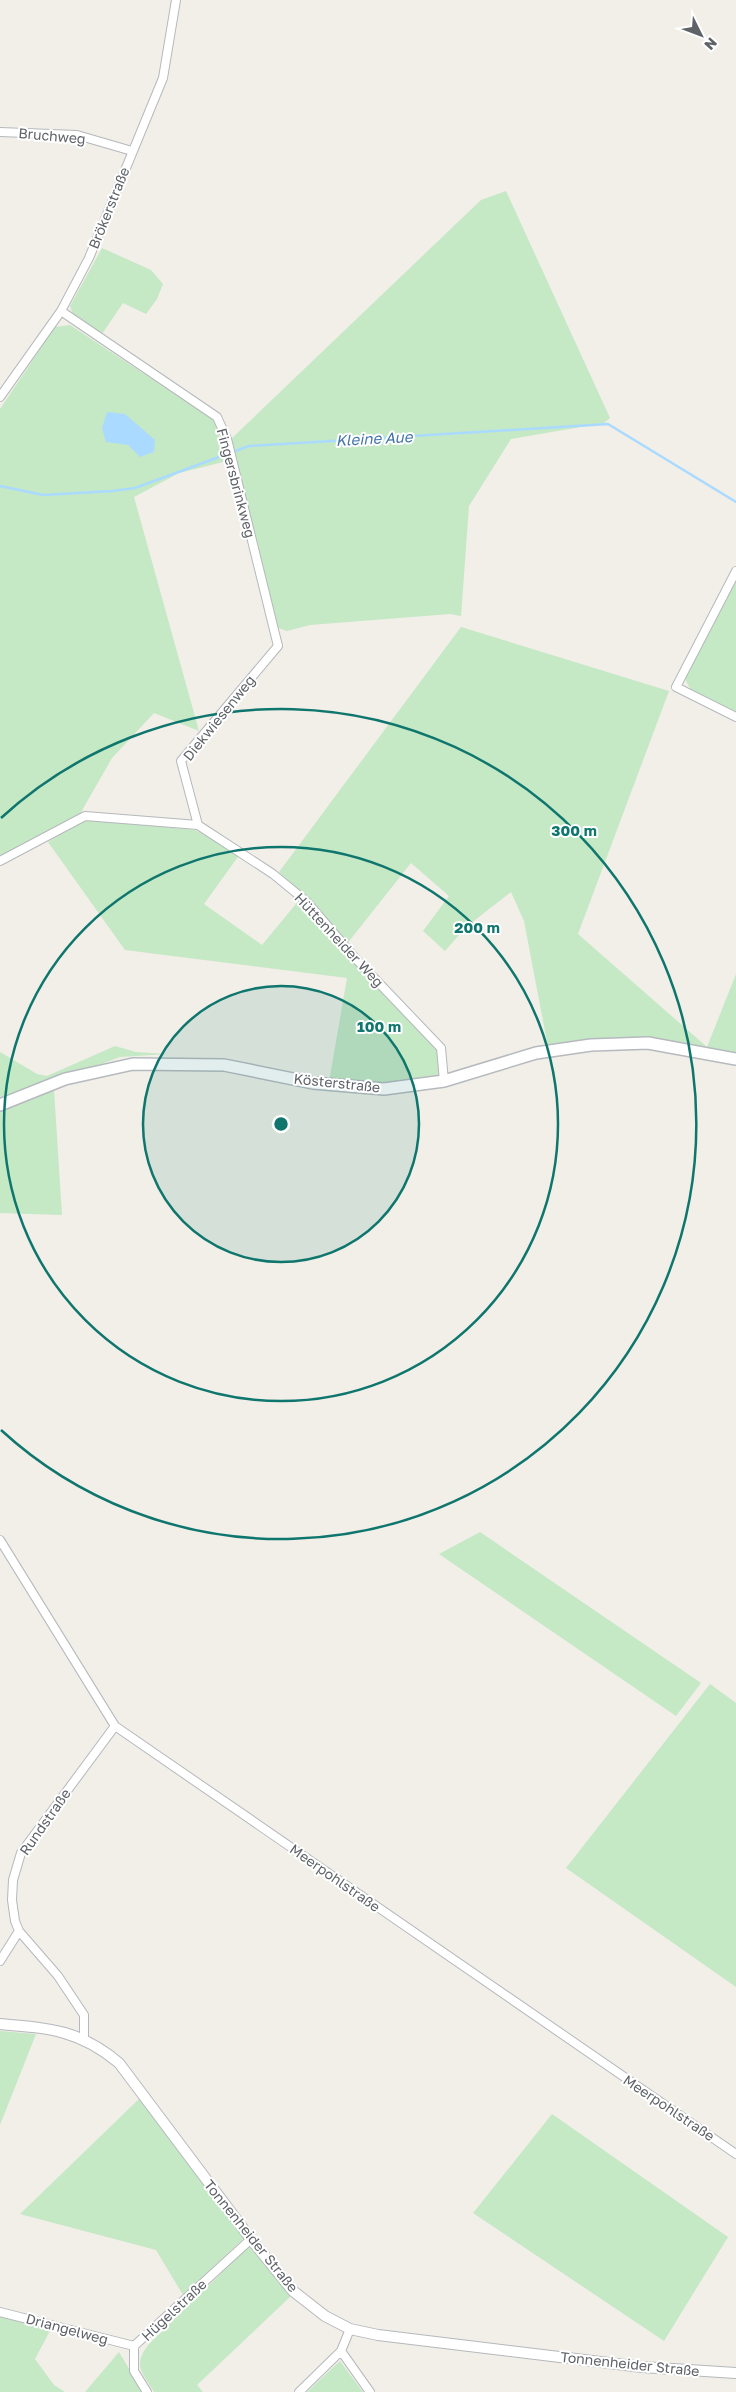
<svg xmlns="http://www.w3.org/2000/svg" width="736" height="2392" font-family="'Golos Text',sans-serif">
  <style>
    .green { fill: #c5e8c5 }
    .water { fill: #aadaff }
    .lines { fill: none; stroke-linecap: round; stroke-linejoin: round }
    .stream { stroke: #aadaff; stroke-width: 2.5 }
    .minor-casing { stroke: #b5b8bc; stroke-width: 10 }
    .tertiary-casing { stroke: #b5b8bc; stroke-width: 12 }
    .secondary-casing { stroke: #b6babf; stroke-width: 14 }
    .minor { stroke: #fff; stroke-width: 8 }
    .tertiary { stroke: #fff; stroke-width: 10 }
    .secondary { stroke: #fff; stroke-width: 11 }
    .ring { fill: none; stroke: #0f766e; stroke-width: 2.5 }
    .labels { text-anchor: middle; stroke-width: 4; stroke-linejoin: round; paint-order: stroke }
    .street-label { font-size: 14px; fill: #5f6368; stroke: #fff }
    .water-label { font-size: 15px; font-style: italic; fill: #4174aa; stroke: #fff }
    .centre { fill: #0f766e; stroke: #fff; stroke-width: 2.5 }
    .ring-label { font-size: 15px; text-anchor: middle; font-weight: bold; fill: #0f766e; stroke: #fff; stroke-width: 4; stroke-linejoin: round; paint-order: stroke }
  </style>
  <rect width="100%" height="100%" fill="#f1efe8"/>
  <!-- green -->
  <path class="green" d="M506,191L610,418L604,423L511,439L469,506L461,616L450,614L310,625L287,631L278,628L230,440L481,200Z
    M102,248L151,270L163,284L157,299L146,314L123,303L102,334L73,315L70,306Z
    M70,325L214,420L227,461L179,473L134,497L199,731L154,713L112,758L80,814L0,857V409L55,327Z
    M736,579V713L692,692L685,679Z
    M461,627L669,691L578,934L707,1047L736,974V1055L707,1047L651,1040L548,1047L524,921L511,892L466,927L445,951L423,931L449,896L411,863L346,945L310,901L279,872Z
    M85,819L195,830L240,854L204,904L262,945L300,899L439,1049L442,1079L384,1087L329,1082L347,978L125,950L48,842Z
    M115,1046L136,1052L167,1054L120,1057L0,1101V1052L37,1074L47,1076Z
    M54,1090L62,1215L0,1213V1112Z
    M480,1532L701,1683L676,1716L439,1554Z
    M710,1684L736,1703V1987L566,1868Z
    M0,2031L36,2034L0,2125Z
    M139,2099L244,2238L183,2295L156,2250L20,2214Z
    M552,2114L728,2237L664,2341L473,2213Z
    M249,2246L291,2296L197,2385L203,2392H154C142,2371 132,2366 149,2344Z
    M0,2315L52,2327L35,2359L54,2385L65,2392H0Z
    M119,2352L143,2392H85Z
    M340,2361L363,2392H307Z"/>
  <!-- water -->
  <path class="water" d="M107,412L125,414L155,440L154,452L140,457L128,445L106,442L102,428Z"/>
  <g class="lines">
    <!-- stream -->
    <path class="stream" d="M0,486L43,495L112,491L135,488L249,446L608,424L736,502"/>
    <!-- minor casing -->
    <g class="minor-casing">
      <path id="minor" d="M0,132L77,135L132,151
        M61,311L217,417L227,439L278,646L181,761L198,825
        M0,397L61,311L89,258L163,78L176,0
        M736,571L676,687L736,717
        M0,861L85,816L198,825L273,874L307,902L356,959L441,1048L444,1081
        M0,1540L115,1726L736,2154
        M19,1931L58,1976L84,2015V2039
        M0,1961L19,1931L15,1921L12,1900L13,1880L21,1853L115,1726
        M0,2312L134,2346
        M350,2329L341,2351L370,2392
        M147,2392L134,2371V2346L251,2239
        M299,2392L341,2351"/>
    </g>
    <!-- tertiary casing -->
    <g class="tertiary-casing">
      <path id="tertiary" d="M0,2024C49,2028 80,2030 119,2063L251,2239L293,2291L325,2316L350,2329L378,2335L642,2367L736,2373"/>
    </g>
    <!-- secondary casing -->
    <g class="secondary-casing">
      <path id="secondary" d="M0,1105L65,1079L133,1064L224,1065L313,1083L384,1089L444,1081L536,1053L591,1045L648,1043L736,1059"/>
    </g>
    <!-- minor -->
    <use href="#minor" class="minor"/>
    <!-- tertiary -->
    <use href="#tertiary" class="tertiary"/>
    <!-- secondary -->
    <use href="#secondary" class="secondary"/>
  </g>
  <!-- distance rings -->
  <circle cx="281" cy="1124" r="138" fill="#0f766e" fill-opacity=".12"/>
  <g class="ring">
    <circle cx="281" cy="1124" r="138"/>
    <circle cx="281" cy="1124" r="277"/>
    <path d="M1 818A415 415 0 1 1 1 1430"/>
  </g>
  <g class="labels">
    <!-- street labels -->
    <g class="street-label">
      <text transform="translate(52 136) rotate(5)" y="5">Bruchweg</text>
      <text transform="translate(109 208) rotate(-68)" y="5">Brökerstraße</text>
      <text transform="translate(236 483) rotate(75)" y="5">Fingersbrinkweg</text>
      <text transform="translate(219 718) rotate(-51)" y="5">Diekwiesenweg</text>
      <text transform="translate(339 940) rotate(47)" y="5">Hüttenheider Weg</text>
      <text transform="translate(337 1083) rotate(6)" y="5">Kösterstraße</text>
      <text transform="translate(45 1822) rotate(-55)" y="5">Rundstraße</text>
      <text transform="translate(335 1878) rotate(35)" y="5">Meerpohlstraße</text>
      <text transform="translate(669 2108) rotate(34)" y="5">Meerpohlstraße</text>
      <text transform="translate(251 2236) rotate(51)" y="5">Tonnenheider Straße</text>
      <text transform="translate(174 2310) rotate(-43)" y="5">Hügelstraße</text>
      <text transform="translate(67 2329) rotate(15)" y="5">Driangelweg</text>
      <text transform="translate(630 2364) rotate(6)" y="5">Tonnenheider Straße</text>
    </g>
    <!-- water labels -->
    <g class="water-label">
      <text transform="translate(374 439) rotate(-3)" y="5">Kleine Aue</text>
    </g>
  </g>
  <circle cx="281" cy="1124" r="8" class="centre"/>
  <g class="ring-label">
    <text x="574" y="836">300 m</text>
    <text x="477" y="933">200 m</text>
    <text x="379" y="1032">100 m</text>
  </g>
  <!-- north arrow -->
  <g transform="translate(701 35) rotate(132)" stroke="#ffffff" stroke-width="4" paint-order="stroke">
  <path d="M0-4L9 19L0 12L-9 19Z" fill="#5f6368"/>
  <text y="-8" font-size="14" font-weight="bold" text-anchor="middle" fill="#5f6368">N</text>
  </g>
</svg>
